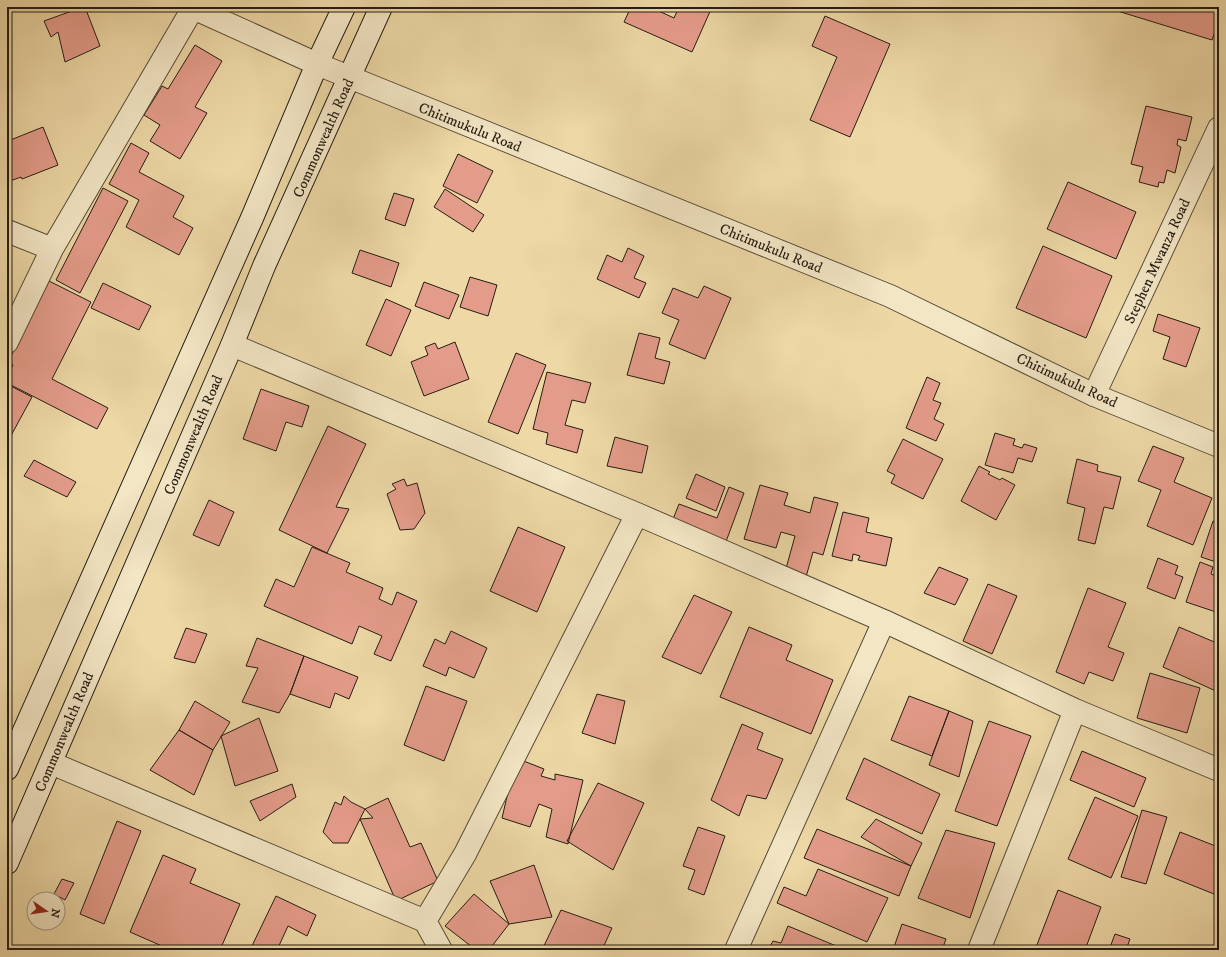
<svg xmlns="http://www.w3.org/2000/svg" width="1226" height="957" font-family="'IM FELL DW Pica',serif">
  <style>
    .building { fill: #e49c8a; stroke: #251d14 }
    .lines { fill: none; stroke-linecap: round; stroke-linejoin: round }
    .minor-casing { stroke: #574c38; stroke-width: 24 }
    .tertiary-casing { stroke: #574c38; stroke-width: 24 }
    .secondary-casing { stroke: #251d14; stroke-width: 24 }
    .minor { stroke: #f3e6c5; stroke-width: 22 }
    .tertiary { stroke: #f3e6c5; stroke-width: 22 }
    .secondary { stroke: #f3e6c5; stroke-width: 22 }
    .labels { text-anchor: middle; stroke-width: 3; stroke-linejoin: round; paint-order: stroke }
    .street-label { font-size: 15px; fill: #251d14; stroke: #f3e6c5 }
  </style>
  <rect width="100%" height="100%" fill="#edd8a6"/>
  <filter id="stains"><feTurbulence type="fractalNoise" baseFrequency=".005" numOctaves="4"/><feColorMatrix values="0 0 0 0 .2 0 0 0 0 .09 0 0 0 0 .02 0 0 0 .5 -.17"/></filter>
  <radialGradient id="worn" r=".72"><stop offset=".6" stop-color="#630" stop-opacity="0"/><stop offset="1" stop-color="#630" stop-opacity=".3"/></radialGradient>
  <!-- building -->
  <path class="building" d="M83,7H85L100,46L65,62L58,32L51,37L44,21Z
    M228,7H244L230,11Z
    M631,7H650L674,18L679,7H712L692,52L624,22Z
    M1112,7H1219V19L1212,40L1111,9Z
    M825,16L890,44L850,137L810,120L837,57L812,46Z
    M195,45L222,61L195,107L207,113L180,159L150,141L160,125L144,115L162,86L168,89Z
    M1146,106L1192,117L1186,141L1178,139L1177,145L1181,147L1175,173L1167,170L1164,183L1159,182L1158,187L1139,182L1143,167L1131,164Z
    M43,127L58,165L22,179L21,177L7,182V146L10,145L8,141Z
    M131,143L149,153L139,172L184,196L173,217L193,228L179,255L126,227L139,200L109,184Z
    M458,154L493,171L477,203L443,186Z
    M1068,182L1136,212L1116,259L1047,229Z
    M103,188L128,201L80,293L56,280Z
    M445,189L484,215L473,232L434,207Z
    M394,193L414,199L405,226L385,219Z
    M1043,246L1112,276L1086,338L1016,308Z
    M628,248L644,256L634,278L646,283L639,298L597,279L607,255L622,262Z
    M360,250L399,263L391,287L352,273Z
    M470,277L497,285L488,316L460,307Z
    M49,281L91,302L52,379L108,408L97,429L7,383V376L13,365L8,362Z
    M424,282L459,295L449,319L415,306Z
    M103,283L151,306L139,330L91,308Z
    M704,286L731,298L705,359L669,344L679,320L662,313L673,288L698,298Z
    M386,299L411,310L391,356L366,345Z
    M1158,314L1200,328L1186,367L1163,359L1170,337L1153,331Z
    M639,333L660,338L655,358L670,362L664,384L627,375Z
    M455,342L469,379L424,396L411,362L428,355L425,347L435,343L438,349Z
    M516,353L546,365L518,434L488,422Z
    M547,372L591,383L585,403L572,400L565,425L583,430L577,453L546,444L548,433L533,429Z
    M927,377L940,383L933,400L941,403L934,419L944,424L936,441L906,428Z
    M7,384L32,397L7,443Z
    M261,389L309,406L302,427L286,422L276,451L243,439Z
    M328,426L366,444L336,507L349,509L327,553L279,530Z
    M995,433L1015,439L1013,445L1022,448L1024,444L1037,448L1032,462L1018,458L1013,473L985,465Z
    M615,437L648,446L642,473L607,466Z
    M903,439L943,459L923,499L891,483L895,475L887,471Z
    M1153,446L1184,458L1174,482L1212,498L1193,545L1147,526L1161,490L1138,481Z
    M1077,459L1098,465L1097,471L1121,477L1113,509L1104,507L1095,544L1078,540L1085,508L1067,503Z
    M34,460L76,482L67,497L24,476Z
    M979,466L990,472L988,474L1000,480L1002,478L1015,485L996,520L961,501Z
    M696,474L725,487L716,511L686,498Z
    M404,479L407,486L417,483L425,513L414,529L400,530L387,494L396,489L392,484Z
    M760,485L788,493L784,505L810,513L814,497L838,503L823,555L813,552L806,577L785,572L795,536L781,532L776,548L744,539Z
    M729,487L744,493L724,547L670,527L679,504L717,518Z
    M209,500L234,512L219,546L193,535Z
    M843,512L869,518L866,532L892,538L886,566L858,560L860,556L853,554L852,561L832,556Z
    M1213,521L1219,523V563L1201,557Z
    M518,527L565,547L537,612L490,591Z
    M312,547L350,563L346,572L383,588L379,599L392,605L397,592L417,601L391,661L374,654L382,636L359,626L352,644L264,606L276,579L294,587Z
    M1158,558L1178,566L1175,574L1183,577L1175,599L1147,588Z
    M1200,562L1213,567L1211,574L1219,577V613L1186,602Z
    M939,567L968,579L955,605L924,593Z
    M988,584L1017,596L992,654L963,641Z
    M1088,588L1126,603L1108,647L1124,653L1113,681L1089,672L1084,684L1056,672Z
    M694,595L732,612L701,674L662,657Z
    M749,627L792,645L786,660L833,680L811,734L720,697Z
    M1179,627L1219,644L1218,692L1163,667Z
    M186,628L207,634L195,663L174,658Z
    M451,631L487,648L474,678L449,667L446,676L423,666L435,639L445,644Z
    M257,638L304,656L290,694L279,713L242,702L258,668L246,666Z
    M304,656L358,677L349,699L335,693L330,708L290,694Z
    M1150,673L1200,688L1187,733L1137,718Z
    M426,686L467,701L444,761L404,745Z
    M597,694L625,701L615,744L582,733Z
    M909,696L949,711L932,756L891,740Z
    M195,701L230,722L213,750L179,730Z
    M949,711L973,721L959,777L929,765Z
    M259,718L278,771L235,786L221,736Z
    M989,721L1031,736L997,826L955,811Z
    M742,724L763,733L757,749L783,759L766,799L747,795L739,816L711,800Z
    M179,730L213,750L194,795L150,770Z
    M1082,751L1146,778L1134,807L1070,780Z
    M516,758L544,769L541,776L555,780V774L583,780L568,844L546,837L552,809L539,804L530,827L502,818Z
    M864,758L940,794L922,834L846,799Z
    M598,783L644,803L613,870L567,841Z
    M292,784L296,797L260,821L250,801Z
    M344,796L351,802L365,809L348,843H333L323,832L335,802L341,805Z
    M1095,797L1138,816L1111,878L1068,859Z
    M388,798L410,847L421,843L438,881L396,901L360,819L373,818L365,809Z
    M1142,810L1167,817L1146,884L1121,877Z
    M876,819L922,843L911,866L861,837Z
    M117,821L141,831L104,924L80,914Z
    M698,827L725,836L704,895L688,889L695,870L683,866Z
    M817,829L911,866L899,896L804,858Z
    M946,830L995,843L970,918L918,898Z
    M1180,832L1218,847L1219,844V896L1164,874Z
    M163,855L196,869L190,883L240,904L220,950H171L130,932Z
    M534,865L552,917L509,924L490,881Z
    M818,869L888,898L867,942L777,903L784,887L806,896Z
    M62,879L74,883L65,900L54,894Z
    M1058,890L1101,907L1085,950H1035Z
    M474,894L509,924L489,950H476L445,926Z
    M276,896L316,915L307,936L288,926L277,950H250Z
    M561,910L612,928L602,950H542Z
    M902,924L946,939L942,950H893Z
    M788,926L846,950H768L773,941L781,943Z
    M1115,934L1130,939L1126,950H1109Z
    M657,946L659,950H646Z"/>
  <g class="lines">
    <!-- minor casing -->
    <g class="minor-casing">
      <path id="minor" d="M191,7L317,64
        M7,231L52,249
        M7,342L52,249L193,8
        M232,345L637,514L884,621L1075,710L1219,770
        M1094,395L1219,128
        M51,763L425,921
        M441,950L425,921L465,854L637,514
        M736,950L884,621
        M979,950L1075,710"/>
    </g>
    <!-- tertiary casing -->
    <g class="tertiary-casing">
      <path id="tertiary" d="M317,64L890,296L1094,395L1219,446"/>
    </g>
    <!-- secondary casing -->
    <g class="secondary-casing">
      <path id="secondary" d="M7,769L252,218L317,64L344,7
        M7,863L232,345L264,266L381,7"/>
    </g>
    <!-- minor -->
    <use href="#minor" class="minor"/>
    <!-- tertiary -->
    <use href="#tertiary" class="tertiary"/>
    <!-- secondary -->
    <use href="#secondary" class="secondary"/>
  </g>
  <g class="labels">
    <!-- street labels -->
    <g class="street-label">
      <text transform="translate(470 127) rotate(22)" y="5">Chitimukulu Road</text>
      <text transform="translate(323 138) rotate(-66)" y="5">Commonwealth Road</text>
      <text transform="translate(771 248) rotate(22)" y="5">Chitimukulu Road</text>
      <text transform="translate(1157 261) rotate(-65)" y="5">Stephen Mwanza Road</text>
      <text transform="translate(1067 380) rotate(25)" y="5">Chitimukulu Road</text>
      <text transform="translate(193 435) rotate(-67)" y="5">Commonwealth Road</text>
      <text transform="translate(64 732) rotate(-67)" y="5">Commonwealth Road</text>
    </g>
  </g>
  <!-- margin -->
  <rect width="1226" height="957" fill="none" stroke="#edd8a6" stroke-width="24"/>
  <rect x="8" y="8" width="1210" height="941" fill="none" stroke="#251d14" stroke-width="2"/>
  <rect x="12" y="12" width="1202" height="933" fill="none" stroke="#251d14"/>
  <!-- north arrow -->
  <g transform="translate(46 911) rotate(103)"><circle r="19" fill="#f3e6c5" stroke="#a1967e"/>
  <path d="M0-3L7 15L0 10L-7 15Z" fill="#8f2418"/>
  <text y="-6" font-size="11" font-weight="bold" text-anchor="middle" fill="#251d14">N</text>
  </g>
  <rect width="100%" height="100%" filter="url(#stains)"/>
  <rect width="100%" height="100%" fill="url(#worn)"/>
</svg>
